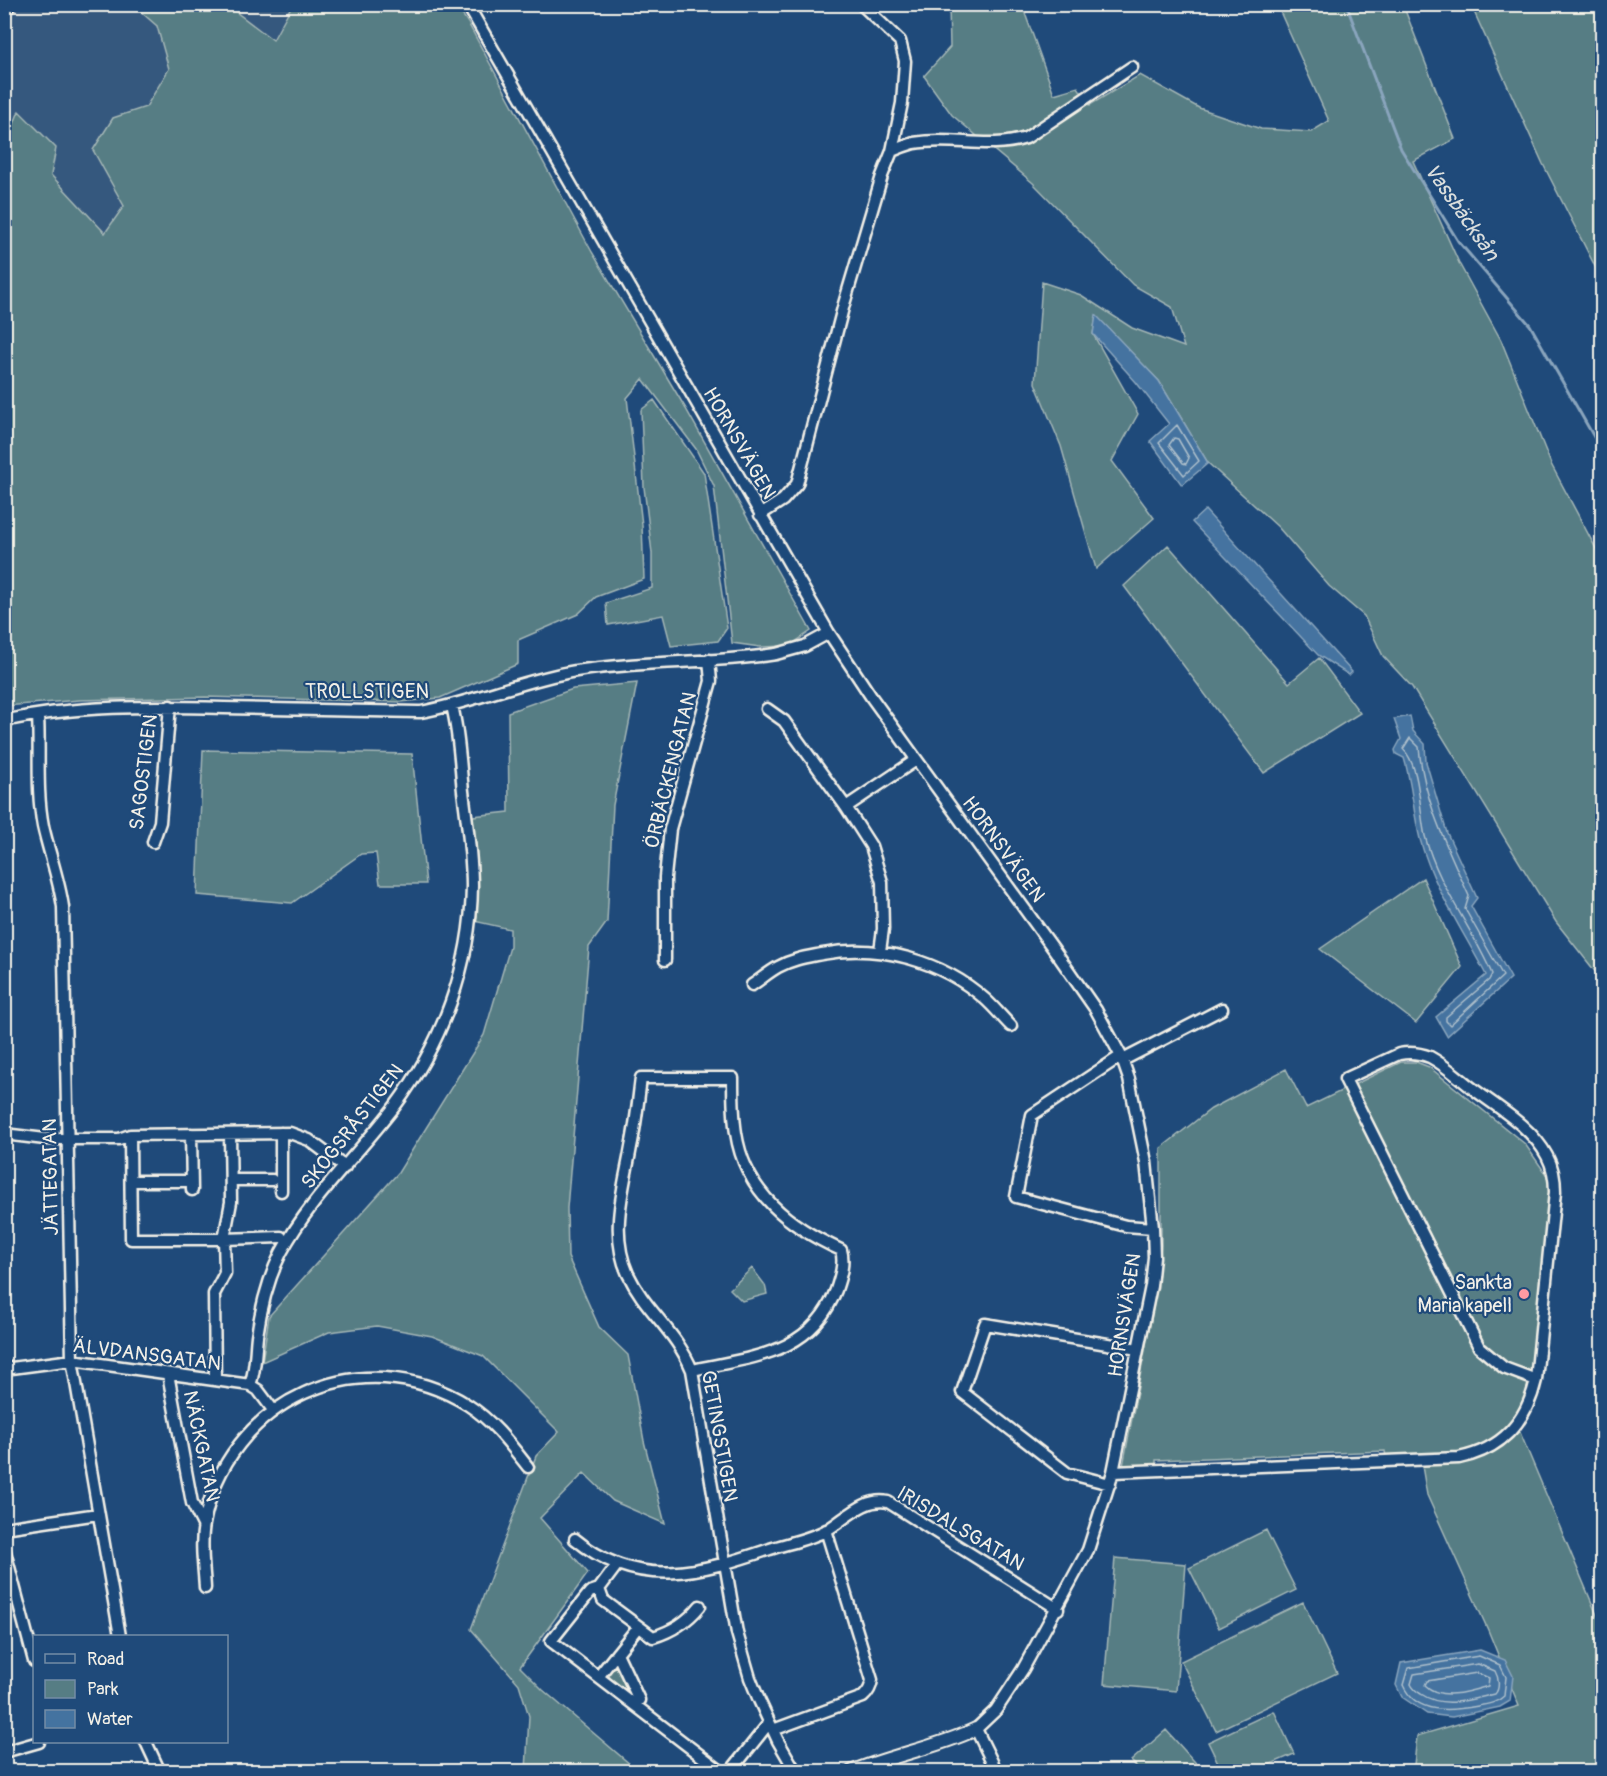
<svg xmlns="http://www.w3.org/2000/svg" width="1607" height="1776" font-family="Pangolin,sans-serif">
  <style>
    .built { fill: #36587e }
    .green { fill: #567d84; stroke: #a5b7b6; stroke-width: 1.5 }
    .water { fill: #4473a0; stroke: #8aa5bd; stroke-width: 1.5 }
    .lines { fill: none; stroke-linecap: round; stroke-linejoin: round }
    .shore { stroke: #aebfcb; stroke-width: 1.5 }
    .stream { stroke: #8aa5bd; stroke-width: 3 }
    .minor-casing { stroke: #f4f1e8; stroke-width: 15 }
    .tertiary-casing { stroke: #f4f1e8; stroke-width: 16 }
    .minor { stroke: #1f4a7a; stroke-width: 10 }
    .tertiary { stroke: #1f4a7a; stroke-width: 12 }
    .rail { stroke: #f4f1e8; stroke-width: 3 }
    .poi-dot { fill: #ff9aa2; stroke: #1f4a7a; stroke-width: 2 }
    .labels { text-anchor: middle; stroke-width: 4.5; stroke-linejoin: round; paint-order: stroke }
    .street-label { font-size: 20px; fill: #f4f1e8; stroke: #1f4a7a }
    .poi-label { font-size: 20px; fill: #f4f1e8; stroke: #1f4a7a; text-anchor: end }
    .water-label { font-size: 21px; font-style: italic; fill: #dadedd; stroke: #1f4a7a }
  </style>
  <rect width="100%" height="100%" fill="#1f4a7a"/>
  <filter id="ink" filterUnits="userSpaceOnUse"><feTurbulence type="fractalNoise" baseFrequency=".0167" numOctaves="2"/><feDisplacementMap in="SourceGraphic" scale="12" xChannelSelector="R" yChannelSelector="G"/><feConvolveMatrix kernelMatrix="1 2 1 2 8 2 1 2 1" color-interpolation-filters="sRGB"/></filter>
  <g filter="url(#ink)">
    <!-- built -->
    <path class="built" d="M5,5H133L157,26L169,69L146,107L113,118L124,206L105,233L51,175L5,149Z
      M230,5H292L273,41L232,9Z"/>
    <!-- green -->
    <path class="green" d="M133,5H230L232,9L273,40L292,5H456L468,23L592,252L686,409L811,631L789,646L760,647L732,643L714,486L696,449L643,379L627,398L642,525L644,579L596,597L578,614L518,640V664L440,698L401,702L205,697L80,700L5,706L4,149L19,111L56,148L51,175L105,233L124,206L93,150L113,118L146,107L169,69L157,26Z
      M949,5H1022L1054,94L1078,87L1090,105L1140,75L1199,108L1261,129L1311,132L1329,121L1277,5H1403L1455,139L1413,161L1460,265L1501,340L1551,464L1602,560V980L1556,922L1412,687L1383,656L1364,616L1329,586L1278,527L1208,463L1159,381L1096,316L1093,334L1138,414L1112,461L1154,518L1096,569L1061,446L1035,383L1042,282L1081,295L1132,328L1184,347L1172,307L1133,285L1033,183L952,115L924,76L950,47Z
      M1471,5H1602V280L1543,164Z
      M654,400L704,473L727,628L718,641L671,646L663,615L608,625L606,603L652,588V553L644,487L641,410Z
      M1168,545L1289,683L1319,658L1360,713L1264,773L1124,586Z
      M637,683L613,805L607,922L589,947L567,1208L568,1257L599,1327L628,1355L644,1441L665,1524L613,1501L584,1473L540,1518L588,1573L520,1667L543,1690L638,1771H526L529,1716L519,1684L471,1629L536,1456L559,1432L483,1356L432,1336L377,1326L329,1332L262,1362L269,1316L398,1173L484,1035L510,947V929L474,921L477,890L473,816L509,812L508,712L573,689Z
      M203,750L412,754L426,884H380L376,853L361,854L292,903L197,895Z
      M1423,878L1462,967L1416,1023L1320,949Z
      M1401,1062H1416L1429,1067L1525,1144L1548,1177L1549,1200L1530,1389L1519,1430L1602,1627V1771H1400L1414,1765L1417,1736L1519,1706L1488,1630L1427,1495L1420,1454L1386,1457L1385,1451L1156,1460V1466H1123L1154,1303L1161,1245V1148L1211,1109L1286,1069L1306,1108Z
      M752,1268L765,1285L767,1294L742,1301L730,1289Z
      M1266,1530L1296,1590L1219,1628L1189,1568Z
      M1115,1558L1186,1564L1176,1691L1104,1684Z
      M1303,1602L1337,1673L1216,1731L1181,1661Z
      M617,1659L629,1689L623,1693L610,1680L609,1669Z
      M1274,1711L1294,1754L1255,1771H1222L1208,1742Z
      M1166,1730L1203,1771H1141L1131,1761Z"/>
    <!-- water -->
    <path class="water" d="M1096,315L1159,381L1208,463L1182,485L1150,441L1169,424L1136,382L1093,334Z
      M1205,510L1352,672L1349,675L1318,655L1192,522Z
      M1410,716L1413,731L1425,744L1426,762L1447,833L1477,898L1471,906L1511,978L1447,1036L1436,1017L1486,975C1463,931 1433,887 1420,839C1413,812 1412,784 1404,758L1396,754L1395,750L1401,739L1394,719Z
      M1480,1650L1505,1660L1513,1676L1510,1701L1500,1707L1452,1717L1427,1714L1402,1697L1396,1685L1401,1663Z"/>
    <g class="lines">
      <!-- shore -->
      <path class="shore" d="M1177,425L1199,461L1184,475L1159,443Z
        M1174,438L1178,439L1189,458L1186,464L1183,463L1169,445Z
        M1410,738L1419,747C1423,799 1448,849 1469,896L1465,909L1503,976L1450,1025L1446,1021V1017L1489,980L1492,974C1472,927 1438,886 1425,836C1419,811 1421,767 1403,749Z
        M1479,1656L1500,1665L1506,1677L1504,1696C1497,1703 1488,1704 1478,1706C1451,1711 1416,1715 1403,1685L1408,1668Z
        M1478,1664L1495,1671C1499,1678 1500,1689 1495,1694C1470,1700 1443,1709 1421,1694C1416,1691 1413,1689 1411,1684L1414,1674Z
        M1477,1673L1489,1678L1488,1686C1468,1692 1441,1701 1425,1685L1427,1681Z"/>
      <!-- stream -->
      <path class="stream" d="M1346,4L1401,149L1458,241L1530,325L1602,451"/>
      <!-- minor casing -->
      <g class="minor-casing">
        <path id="minor" d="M467,4L829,633L872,698L1055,951L1096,1010L1121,1056L1129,1079L1146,1162L1153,1228L1154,1257L1151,1286L1113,1472L1088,1550L1023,1669L996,1710L976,1729L997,1772
          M892,151C899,148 907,145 914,143C952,136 989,150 1026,138L1132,67
          M760,515L783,500L797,484L844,304L882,176L892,151L902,103L905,61L900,41L861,4
          M767,709L784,721L846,807L871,846L882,882L883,929L880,951
          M38,715C40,752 36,790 43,826C49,853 59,879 63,907L72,1360L120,1636
          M4,721C75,705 151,706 224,708C289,709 355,711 421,712C474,702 523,680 576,671C642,660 710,664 776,654L805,646L829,633
          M846,807L916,760
          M153,842L160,822L170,706
          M665,960V877L670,829L711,681L709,660
          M752,985C761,979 769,972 778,967C792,959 807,957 822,954C879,943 942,961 985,999C994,1007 1002,1017 1011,1026
          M1121,1056L1032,1115L1016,1197L1126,1226L1153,1228
          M1123,1060L1222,1009
          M4,1134L45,1139H119L130,1135L290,1133L309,1140L345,1167
          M191,1134L192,1190
          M130,1135L131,1239H224L231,1202L230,1134
          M231,1180H272
          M131,1181H191
          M281,1191V1133
          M4,1369L72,1360L250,1385L258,1390L273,1410
          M692,1370C751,1357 811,1355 836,1290C840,1278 845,1263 841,1250C790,1227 745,1193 736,1133C733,1115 733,1096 733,1078H641C638,1101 636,1124 631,1147C624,1188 609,1233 628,1274C645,1310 676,1331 692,1370L737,1633L750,1678L759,1700L778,1741L796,1772
          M168,1374L192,1503L203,1525
          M215,1380L214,1294L225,1273L224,1239L281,1237
          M250,1385C256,1369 255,1353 257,1336C261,1307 268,1279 281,1253C310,1198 358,1155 395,1106C442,1043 471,966 472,886C472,855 467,823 463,791C460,763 459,733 452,706
          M1113,1472L1459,1458C1502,1449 1526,1423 1536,1380L1555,1192C1555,1180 1553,1167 1547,1156C1532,1127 1497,1107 1472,1088C1459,1078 1445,1065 1430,1057C1420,1053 1409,1052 1399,1054L1345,1079L1479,1347L1504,1368L1536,1380
          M1110,1484L1067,1473L962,1392L985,1324L1138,1349
          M4,1528L98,1514
          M575,1539C638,1591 700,1573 770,1549C789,1543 810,1539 827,1530C846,1519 864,1497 888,1502L1058,1609
          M4,1548L34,1661
          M617,1565L599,1589L590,1592L551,1641L722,1772
          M205,1588C204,1568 200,1545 204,1524C226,1401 361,1338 468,1405C493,1421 510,1444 528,1467
          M599,1589L603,1600L653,1637C673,1631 687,1622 700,1606
          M617,1653L639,1700L635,1705
          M598,1677L638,1627
          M773,1730L863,1697C869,1692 871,1687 872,1680L826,1530
          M146,1742L160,1772
          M4,1752L39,1742
          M730,1772L769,1723"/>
      </g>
      <!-- tertiary casing -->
      <g class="tertiary-casing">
        <path id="tertiary" d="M851,1772C892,1755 936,1748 976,1729"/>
      </g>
      <!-- minor -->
      <use href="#minor" class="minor"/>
      <!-- tertiary -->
      <use href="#tertiary" class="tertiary"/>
      <!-- rail -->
      <path class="rail" d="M4,21L19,4"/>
    </g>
  </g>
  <!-- markers -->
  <circle class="poi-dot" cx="1524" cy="1294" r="6"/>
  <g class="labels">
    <!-- street labels -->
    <g class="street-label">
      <text transform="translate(740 443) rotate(60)" y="7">HORNSVÄGEN</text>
      <text x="367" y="698">TROLLSTIGEN</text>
      <text transform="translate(670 770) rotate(-76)" y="7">ÖRBÄCKENGATAN</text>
      <text transform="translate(143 772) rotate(-83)" y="7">SAGOSTIGEN</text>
      <text transform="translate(1004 849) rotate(54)" y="7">HORNSVÄGEN</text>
      <text transform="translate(352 1126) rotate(-52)" y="7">SKOGSRÅSTIGEN</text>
      <text transform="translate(50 1177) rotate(-91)" y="7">JÄTTEGATAN</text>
      <text transform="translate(1124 1315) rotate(-81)" y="7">HORNSVÄGEN</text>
      <text transform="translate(147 1354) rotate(7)" y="7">ÄLVDANSGATAN</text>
      <text transform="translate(720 1436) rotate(80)" y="7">GETINGSTIGEN</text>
      <text transform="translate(202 1446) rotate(78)" y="7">NÄCKGATAN</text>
      <text transform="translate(961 1528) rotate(31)" y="7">IRISDALSGATAN</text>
    </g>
    <!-- poi labels -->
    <g class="poi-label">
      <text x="1512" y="1289">Sankta<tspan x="1512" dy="23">Maria kapell</tspan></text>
    </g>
    <!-- water labels -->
    <g class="water-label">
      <text transform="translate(1462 212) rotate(55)" y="7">Vassbäcksån</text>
    </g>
  </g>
  <!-- margin -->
  <rect width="1607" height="1776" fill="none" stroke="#1f4a7a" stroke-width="24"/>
  <rect x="12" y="12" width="1583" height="1752" fill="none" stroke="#f4f1e8" stroke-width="2" filter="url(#ink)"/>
  <!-- legend -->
  <rect x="33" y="1635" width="195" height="108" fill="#1f4a7a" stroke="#748da6" stroke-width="1.5"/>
  <rect x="45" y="1654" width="30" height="9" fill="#1f4a7a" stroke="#748da6" stroke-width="1.5"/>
  <text x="87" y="1665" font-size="18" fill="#f4f1e8">Road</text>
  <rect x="45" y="1680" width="30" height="18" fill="#567d84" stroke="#748da6" stroke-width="1.5"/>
  <text x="87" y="1695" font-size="18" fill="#f4f1e8">Park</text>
  <rect x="45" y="1710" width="30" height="18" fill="#4473a0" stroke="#748da6" stroke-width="1.5"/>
  <text x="87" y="1725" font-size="18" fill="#f4f1e8">Water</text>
</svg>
